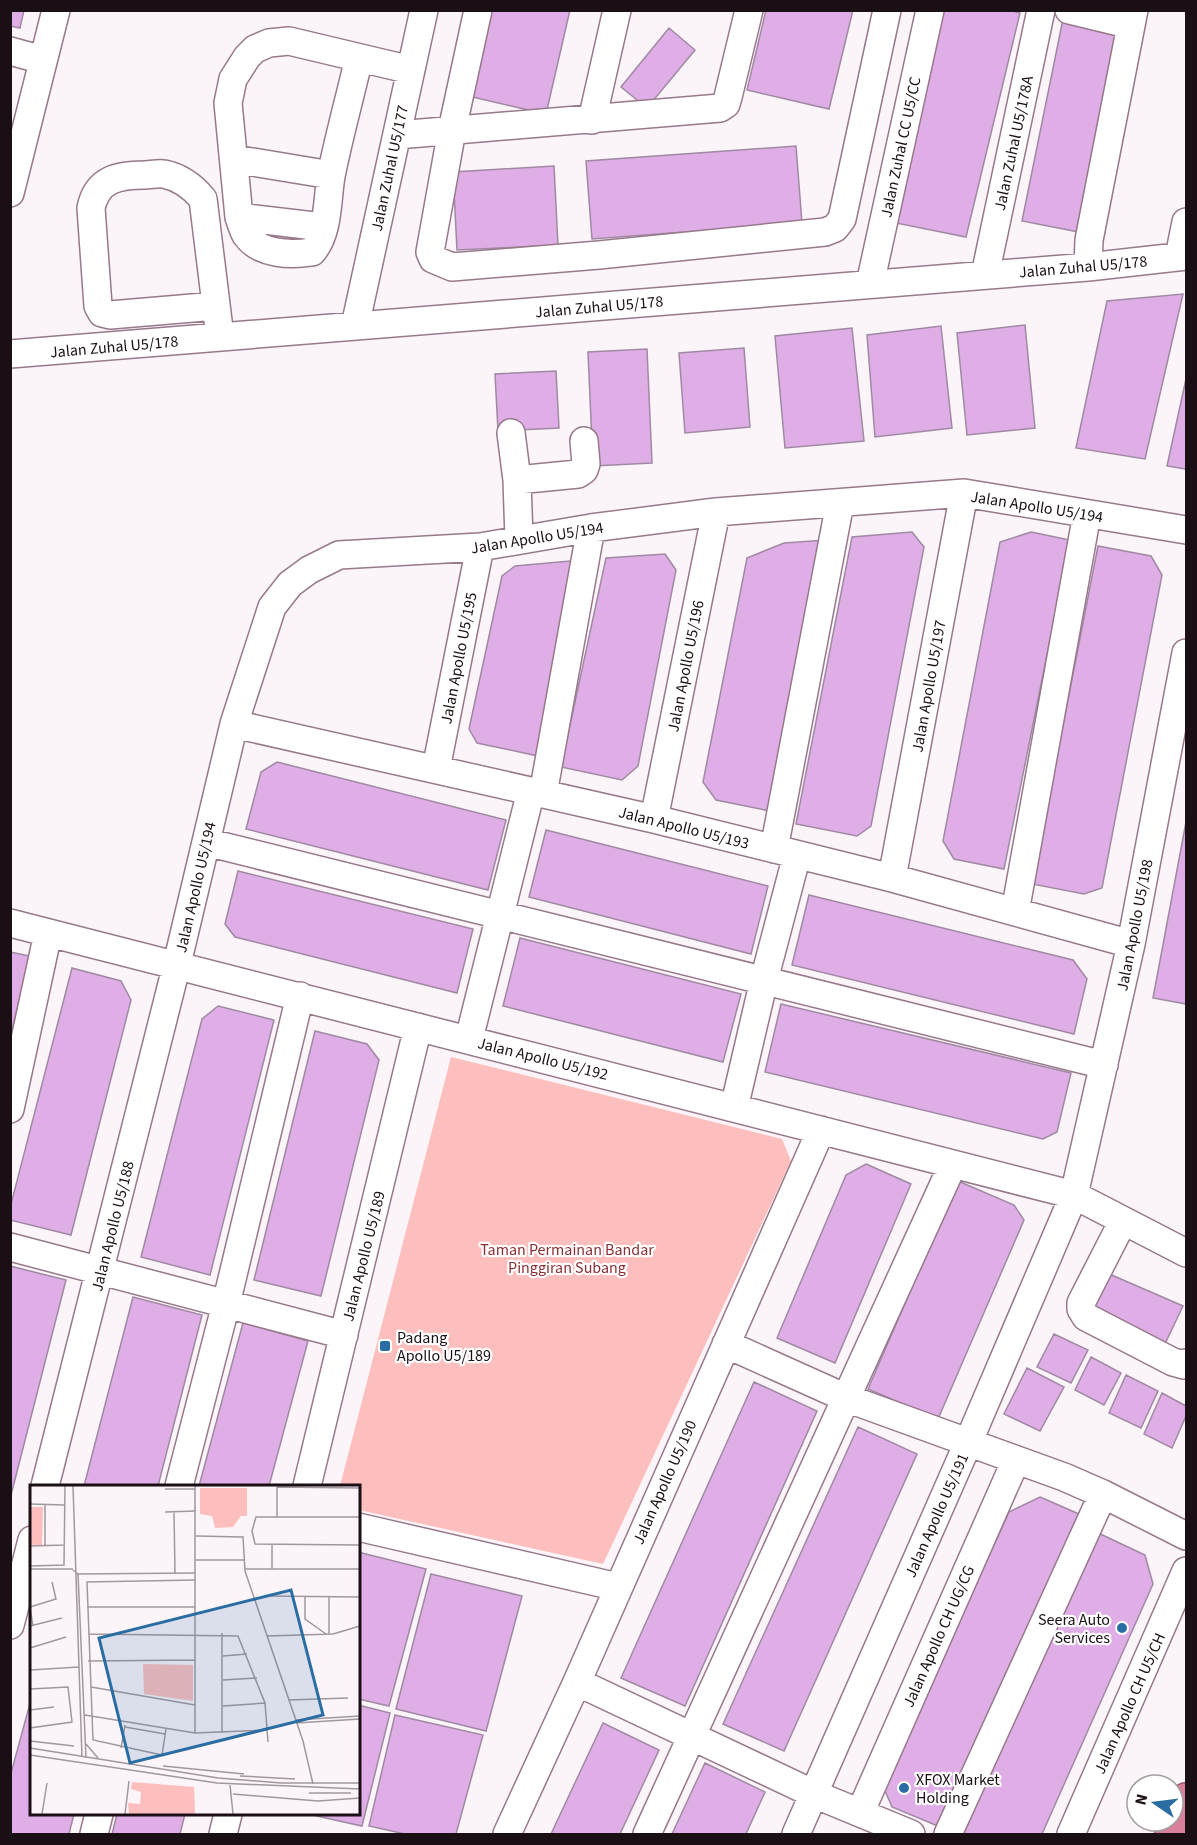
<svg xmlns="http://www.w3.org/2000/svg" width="1197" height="1845" font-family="'Source Sans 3',sans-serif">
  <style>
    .green { fill: #fcbfbd }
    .building { fill: #e0aee7; stroke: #a089a3; stroke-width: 1.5 }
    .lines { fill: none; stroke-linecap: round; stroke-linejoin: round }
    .minor-casing { stroke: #97798b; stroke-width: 30 }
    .highway-casing { stroke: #97586c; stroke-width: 36 }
    .minor { stroke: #fff; stroke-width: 27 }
    .highway { stroke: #da809b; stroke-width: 33 }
    .poi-dot { fill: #296da2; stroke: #fff; stroke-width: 2 }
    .labels { text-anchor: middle; stroke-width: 4.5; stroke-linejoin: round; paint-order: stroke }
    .street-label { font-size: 16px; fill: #1b0f16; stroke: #fff }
    .park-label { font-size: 16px; fill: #8b2f34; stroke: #fff }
    .poi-label { font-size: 16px; fill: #1b0f16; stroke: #fff; text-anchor: start }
    .inset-road { fill: none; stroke: #a1989e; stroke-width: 1.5 }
    .view { fill: #296da2; fill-opacity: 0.15; stroke: #296da2; stroke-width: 3 }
    .inset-edge { fill: none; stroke: #1b0f16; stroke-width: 3 }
  </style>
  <rect width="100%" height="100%" fill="#fbf4f8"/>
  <!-- green -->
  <path class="green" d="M451,1057L782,1139L791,1161L603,1564L359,1510L358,1486H340Z"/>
  <!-- building -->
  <path class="building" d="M10,10H24L20,28L10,26Z
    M488,10H570L546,114L468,96Z
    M766,10H853L829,109L747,90Z
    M942,10H1009L1020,13L966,237L896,223Z
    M1063,19L1119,32L1079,232L1022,221Z
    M669,28L695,50L647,108L621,87Z
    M796,146L802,223L592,239L586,161Z
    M554,166L558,245L457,250L453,172Z
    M1183,294L1145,459L1076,448L1107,301Z
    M1025,325L1035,428L967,435L957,333Z
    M941,326L952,428L875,437L867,335Z
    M852,328L864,441L785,448L775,336Z
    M744,348L750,427L685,433L679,353Z
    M647,349L652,463L593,466L588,352Z
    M556,371L559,428L498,431L495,374Z
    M1186,379V469L1167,466Z
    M912,532L924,547L871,826L857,836L796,824L852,537Z
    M1031,532L1070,540L1004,869L954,859L943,841L1000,542Z
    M826,540L770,811L716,800L703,782L747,558L784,543Z
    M1098,546L1151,556L1162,575L1102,888L1084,894L1032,884Z
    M665,554L676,570L638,766L622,780L561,767L606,558Z
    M581,560L538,756L477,743L469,729L502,576L515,566Z
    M277,762L506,820L488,890L246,829L261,772Z
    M1186,822V1004L1153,998Z
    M546,830L768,886L751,954L529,897Z
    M238,871L473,929L457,993L235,937L225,924Z
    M809,895L1073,960L1087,979L1074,1034L792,965Z
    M520,938L741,994L723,1062L503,1006Z
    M10,952L30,956L10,1038Z
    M72,968L121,981L131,1000L71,1235L10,1220V1208Z
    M781,1004L1071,1073L1057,1132L1043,1139L765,1072Z
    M218,1006L274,1020L210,1275L141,1257L202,1019Z
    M315,1031L367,1044L379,1060L321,1296L254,1280Z
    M866,1164L911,1184L835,1363L777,1338L846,1175Z
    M958,1181L1014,1205L1024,1220L938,1419L868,1389Z
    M10,1266L66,1280L10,1499Z
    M1107,1273L1183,1306L1163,1348L1090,1314Z
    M133,1297L202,1315L158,1486H84Z
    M243,1323L308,1341L269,1486H199Z
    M1054,1334L1088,1350L1071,1383L1037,1367Z
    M1091,1357L1121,1373L1104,1405L1075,1390Z
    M1027,1368L1064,1387L1040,1431L1004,1414Z
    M1126,1375L1158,1391L1141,1428L1109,1413Z
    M754,1382L817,1411L685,1706L621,1678Z
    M1162,1393L1186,1406V1416L1172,1448L1144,1434Z
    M858,1427L917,1454L784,1751L723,1724Z
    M1040,1497L1088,1518L945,1829L892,1807L883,1786L1009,1512Z
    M1094,1531L1145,1555L1153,1584L1042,1834H957Z
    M358,1552L426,1569L389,1706L358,1699Z
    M431,1574L522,1596L486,1731L396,1709Z
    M32,1696V1814H74L69,1834H10V1777Z
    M358,1705L390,1713L362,1826L308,1814H358Z
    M395,1715L483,1735L456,1834H405L369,1826Z
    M603,1723L659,1750L620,1834H551Z
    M705,1763L765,1792L746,1834H672Z
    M117,1814H185L180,1834H112Z"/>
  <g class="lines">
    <!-- minor casing -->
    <g class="minor-casing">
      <path id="minor" d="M478,10L452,130L430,252L433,259L452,267L599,255L825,232L835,228L842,219L887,10
        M1069,10L1131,25
        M10,51L43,60
        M359,58C350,97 339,136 331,176C327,199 329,233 312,252C291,255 260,255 246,235C243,230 241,223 239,217L228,103L233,79L247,57L255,49L269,43L289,41L411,70
        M592,120L617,10
        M397,135L720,108L726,104L728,97L749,10
        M234,159L331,175
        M10,193L56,10
        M239,217L323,227
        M1179,257L1186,222
        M1088,267L1089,240L1134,10
        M985,275L1041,10
        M870,284L930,10
        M216,306L110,315L102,313L98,306L91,208C97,179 118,175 145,175C150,175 158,173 164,174C179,177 193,187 203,199L220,337
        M355,326L424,10
        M10,354L1088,267L1186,256
        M511,433L517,480L519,539
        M517,480L578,474L584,470L586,464L584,441
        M234,724L654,819L892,878L1131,944
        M436,769L480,547
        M543,794L591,528
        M654,819L716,512
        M206,842L1104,1065
        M774,849L840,503
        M892,878L964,493
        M1015,912L1087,514
        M10,923L1074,1195L1186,1253
        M469,1039L531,791
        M734,1108L764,980L797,855
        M10,1109L48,933
        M1123,1221L1081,1303V1309L1086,1317L1173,1362L1184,1365L1186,1363
        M10,1247L344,1335
        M726,1344L846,1398L1064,1477L1103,1494L1186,1536
        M45,1486L177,964L234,724L272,607L290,584L309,570L339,555L480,547L591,528L716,512L964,493L1186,530
        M179,1486L226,1304L300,996
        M307,1486L418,1027
        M358,1527L618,1587
        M10,1625L32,1540
        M577,1682L814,1794L911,1834
        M860,1813L1016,1460
        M94,1834L99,1814
        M223,1834L228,1814
        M507,1834L577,1682L821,1130
        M647,1834L953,1164
        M796,1834L968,1443L1074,1195L1131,944L1186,653
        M948,1834L1103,1494
        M1071,1834L1186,1571"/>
    </g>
    <!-- highway casing -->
    <g class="highway-casing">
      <path id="highway" d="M1172,1834L1186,1800"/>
    </g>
    <!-- minor -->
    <use href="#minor" class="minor"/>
    <!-- highway -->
    <use href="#highway" class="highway"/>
  </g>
  <!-- markers -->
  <g class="poi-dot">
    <rect x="379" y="1340" width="12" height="12" rx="3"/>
    <circle cx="1122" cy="1628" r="6"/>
    <circle cx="904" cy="1788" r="6"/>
  </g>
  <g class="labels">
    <!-- street labels -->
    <g class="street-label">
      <text transform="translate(1013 143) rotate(-78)" y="6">Jalan Zuhal U5/178A</text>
      <text transform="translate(900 147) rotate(-78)" y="6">Jalan Zuhal CC U5/CC</text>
      <text transform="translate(389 168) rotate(-78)" y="6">Jalan Zuhal U5/177</text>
      <text transform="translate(1083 266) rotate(-5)" y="6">Jalan Zuhal U5/178</text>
      <text transform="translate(599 306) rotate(-5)" y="6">Jalan Zuhal U5/178</text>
      <text transform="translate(114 346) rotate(-5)" y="6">Jalan Zuhal U5/178</text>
      <text transform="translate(1037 506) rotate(9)" y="6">Jalan Apollo U5/194</text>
      <text transform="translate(537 537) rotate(-9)" y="6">Jalan Apollo U5/194</text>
      <text transform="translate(458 658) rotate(-79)" y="6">Jalan Apollo U5/195</text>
      <text transform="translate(685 666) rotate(-79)" y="6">Jalan Apollo U5/196</text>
      <text transform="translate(928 686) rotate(-80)" y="6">Jalan Apollo U5/197</text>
      <text transform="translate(684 827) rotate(14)" y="6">Jalan Apollo U5/193</text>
      <text transform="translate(195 887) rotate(-77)" y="6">Jalan Apollo U5/194</text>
      <text transform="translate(1134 925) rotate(-79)" y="6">Jalan Apollo U5/198</text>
      <text transform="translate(543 1058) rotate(14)" y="6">Jalan Apollo U5/192</text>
      <text transform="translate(112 1226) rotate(-76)" y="6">Jalan Apollo U5/188</text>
      <text transform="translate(363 1256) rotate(-76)" y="6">Jalan Apollo U5/189</text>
      <text transform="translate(664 1482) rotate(-66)" y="6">Jalan Apollo U5/190</text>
      <text transform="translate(936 1515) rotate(-66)" y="6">Jalan Apollo U5/191</text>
      <text transform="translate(938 1636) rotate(-66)" y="6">Jalan Apollo CH UG/CG</text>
      <text transform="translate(1129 1703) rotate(-66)" y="6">Jalan Apollo CH U5/CH</text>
    </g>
    <!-- park labels -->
    <g class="park-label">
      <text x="567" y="1255">Taman Permainan Bandar<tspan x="567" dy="18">Pinggiran Subang</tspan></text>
    </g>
    <!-- poi labels -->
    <g class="poi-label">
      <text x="397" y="1343">Padang<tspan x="397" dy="18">Apollo U5/189</tspan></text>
      <text x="1110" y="1625" text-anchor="end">Seera Auto<tspan x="1110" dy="18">Services</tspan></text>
      <text x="916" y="1785">XFOX Market<tspan x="916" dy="18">Holding</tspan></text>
    </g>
  </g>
  <!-- overview -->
  <g transform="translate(30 1485)">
    <rect width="330" height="330" fill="#fbf4f8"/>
    <path d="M170,3H217V31H211L203,42L185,43L182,31L170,29ZM0,22H13L12,60H0ZM113,179L163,180V216L114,209ZM102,297L164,302L165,329H99L98,318L110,319L111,307L101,304Z" fill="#fcbfbd"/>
    <path class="inset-road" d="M43,1L52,272M247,2L330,3M135,4H165M0,19L35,20M15,19V60M144,26L145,88M135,27L166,26M247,32V2M330,32H226L222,46L225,59L330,60M166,51L213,52L215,86L273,256L283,299M0,61L35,60M166,75H214M0,81L34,80L35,1M0,84H43M215,84H330M242,84V59M43,85L48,89L56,273M47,89L166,88M237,111L330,112M275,111V134L296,149M0,122L26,114L22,97M57,122H165M0,123L3,141M0,141L32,133M192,148V248M59,149L208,151L235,218L238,257M299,149V112M237,151L303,149L330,141M0,163L36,152M193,171L217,169M58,176L165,175M0,185L49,182M193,195L227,193M61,202L165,220M0,204L38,202L42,237L0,243M258,215L318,213M193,221L235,218M0,225L24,222M55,230L165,248L237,245M265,235L330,231M266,238L330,234M95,242L135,249M136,244L132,270L63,255L57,97L166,95M165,248V1M0,256L44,261M56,259L68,273M0,263L188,293L251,298H330M91,263L95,240M0,270L187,298L330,304M133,281L214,289M210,291L265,294M200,300L203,329M279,308H321M203,309L288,316L330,313M12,329L17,298M95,329L99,296"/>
    <path class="view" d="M261,105L293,230L100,278L69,153Z"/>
    <rect width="330" height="330" class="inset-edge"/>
  </g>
  <!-- border -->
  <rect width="1197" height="1845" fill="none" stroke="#1b0f16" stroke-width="24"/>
  <!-- north arrow -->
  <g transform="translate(1155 1803) rotate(284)"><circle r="28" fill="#ffffff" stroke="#a49fa2" stroke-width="1.5"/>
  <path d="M0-4.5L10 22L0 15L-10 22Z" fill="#296da2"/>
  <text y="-9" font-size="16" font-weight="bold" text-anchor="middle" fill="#1b0f16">N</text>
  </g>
</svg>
